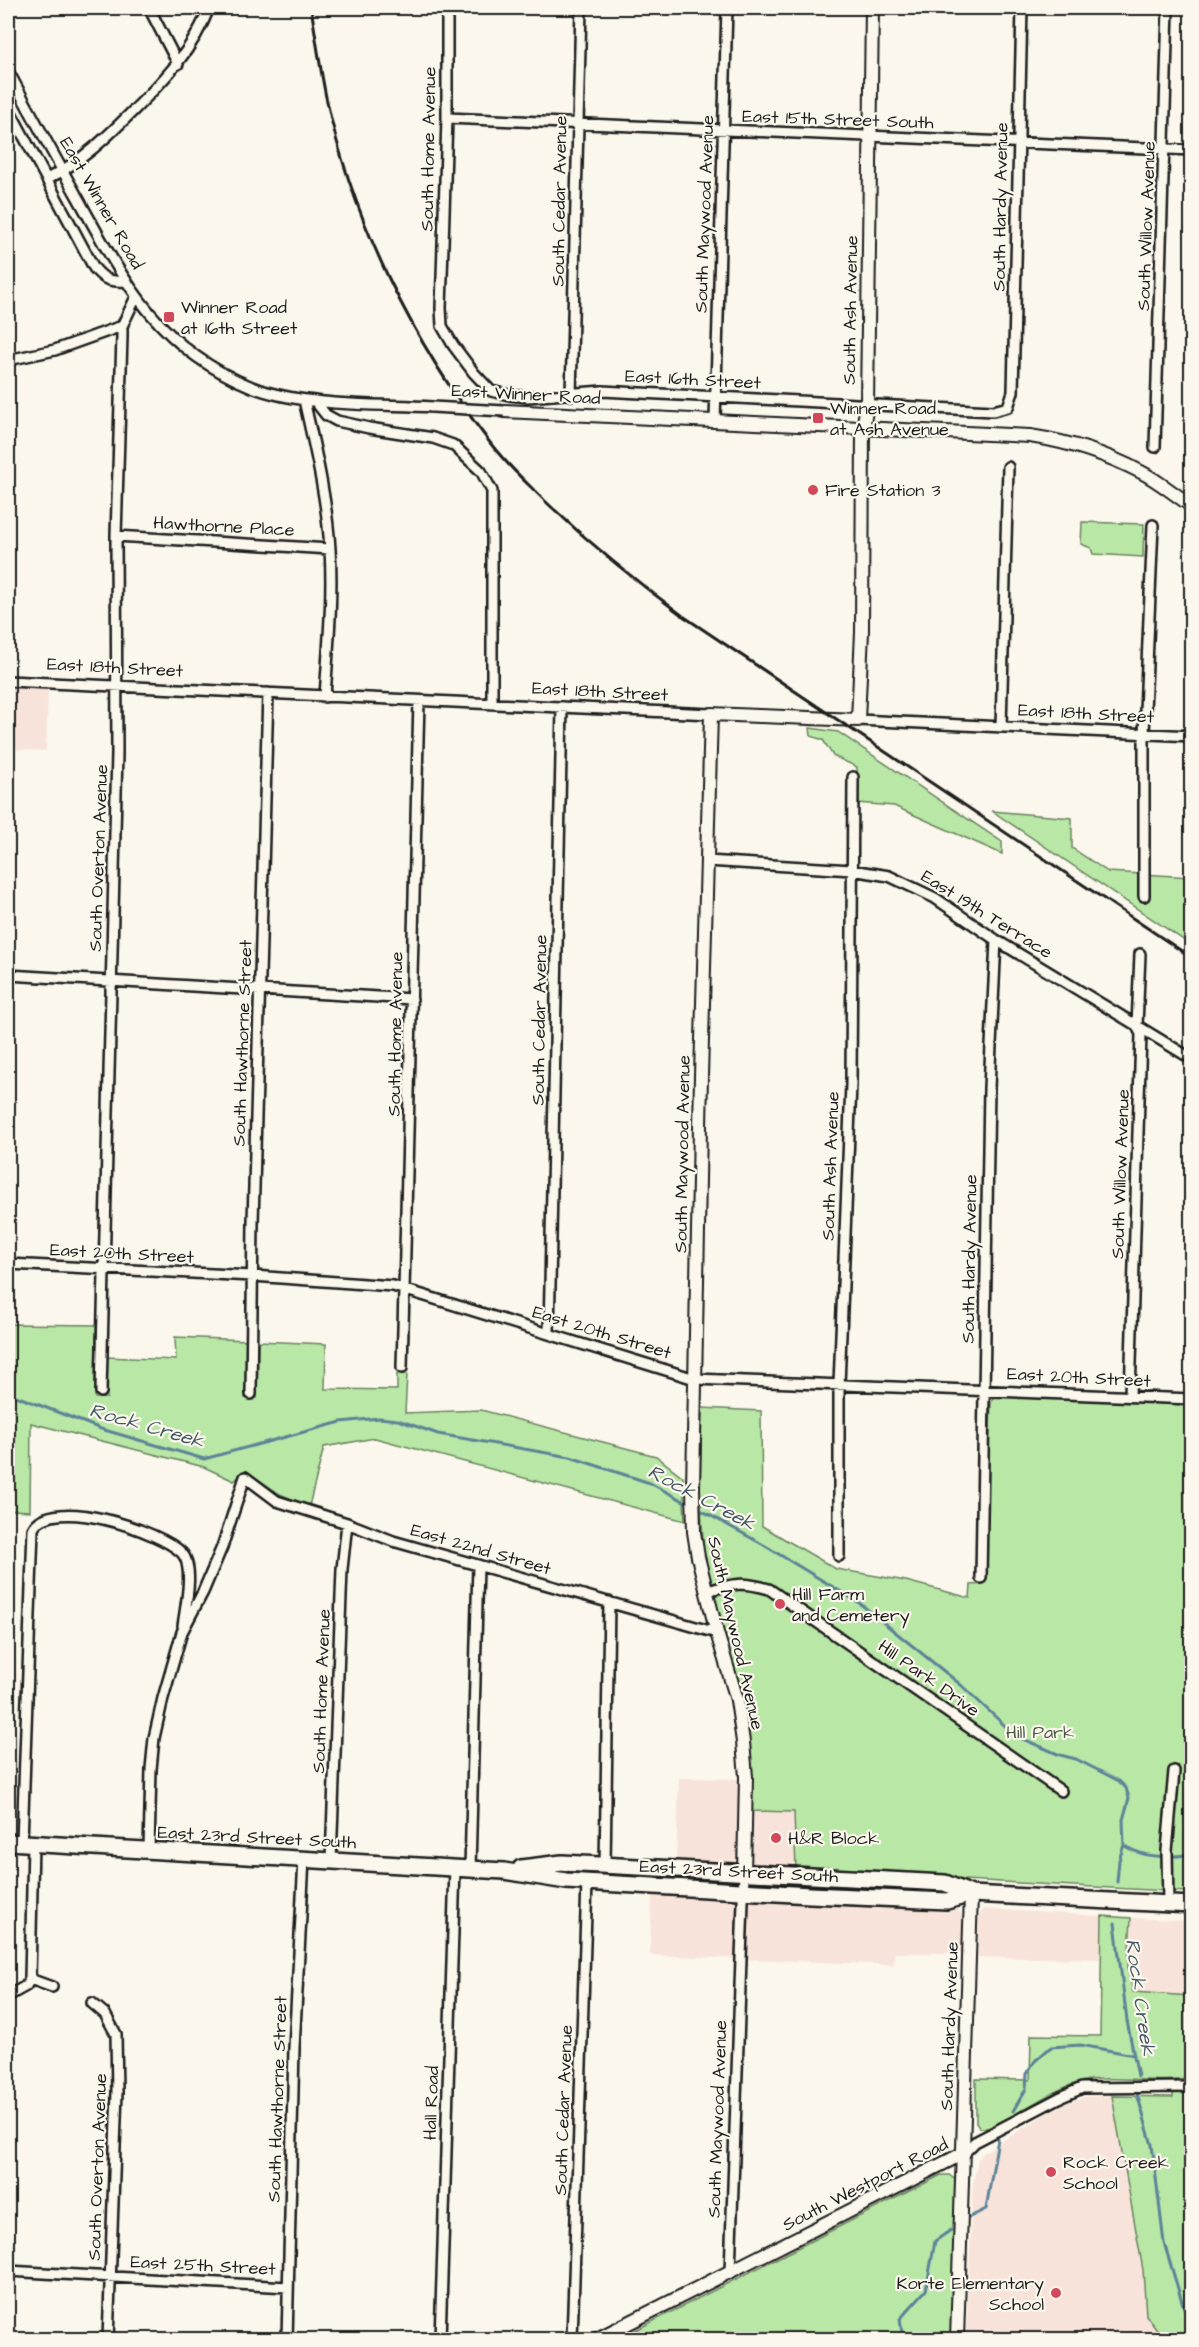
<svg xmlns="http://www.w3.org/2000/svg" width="1199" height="2347" font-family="'Architects Daughter',sans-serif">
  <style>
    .built { fill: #f7e3d9 }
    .green { fill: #b8e7a6; stroke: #6a8261; stroke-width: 1.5 }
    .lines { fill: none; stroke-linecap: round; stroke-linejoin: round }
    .stream { stroke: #5d8397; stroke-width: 3 }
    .minor-casing { stroke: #1c1c1c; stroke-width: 14 }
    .tertiary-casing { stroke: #1c1c1c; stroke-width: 16 }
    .primary-casing { stroke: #1c1c1c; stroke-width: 20 }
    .minor { stroke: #fbf7ec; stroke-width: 9 }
    .tertiary { stroke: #fbf7ec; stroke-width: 12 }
    .primary { stroke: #fbf7ec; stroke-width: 15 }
    .rail { stroke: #1c1c1c; stroke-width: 3 }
    .minor-bridge-casing { stroke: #1c1c1c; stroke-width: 14; stroke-linecap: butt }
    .minor-bridge { stroke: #fbf7ec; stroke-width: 9 }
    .poi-dot { fill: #d1495b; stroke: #fbf7ec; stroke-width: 2 }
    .labels { text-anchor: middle; stroke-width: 4.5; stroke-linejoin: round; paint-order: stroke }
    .street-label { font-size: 18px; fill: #1c1c1c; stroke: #fbf7ec }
    .poi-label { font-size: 18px; fill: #1c1c1c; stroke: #fbf7ec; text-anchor: start }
    .park-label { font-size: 18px; fill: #4b5945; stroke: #fbf7ec }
    .water-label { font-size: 20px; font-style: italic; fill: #425864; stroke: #fbf7ec }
  </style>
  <rect width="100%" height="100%" fill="#fbf7ec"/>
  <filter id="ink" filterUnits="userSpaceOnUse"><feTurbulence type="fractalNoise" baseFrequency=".0167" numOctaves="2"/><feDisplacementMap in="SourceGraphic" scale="12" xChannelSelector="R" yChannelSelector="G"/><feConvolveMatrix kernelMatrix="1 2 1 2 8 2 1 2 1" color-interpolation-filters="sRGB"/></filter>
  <g filter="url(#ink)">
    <!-- built -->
    <path class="built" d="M8,686L48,689L46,751L8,749Z
      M679,1778L741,1779L738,1865H676Z
      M750,1811L794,1812L796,1871L755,1867L752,1862Z
      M652,1892L957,1906L962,1916V1953H895L893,1965L650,1955Z
      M984,1909L1102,1916L1101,1959L978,1957L979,1915Z
      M1131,1918L1191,1921V1996L1133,1992L1128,1970Z
      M1088,2096H1112L1143,2270L1146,2315L1163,2339L966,2340L973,2184L978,2159L985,2152L1044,2115L1069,2102Z"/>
    <!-- green -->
    <path class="green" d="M1082,522L1144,524L1143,557L1093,554L1091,548L1081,544Z
      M810,728L838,732L1002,842V854L894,806L857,803V767L833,756L823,740L811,736Z
      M992,811L1072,818V848L1108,872L1191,877V945Z
      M8,1324L96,1325L95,1398H107L106,1357L176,1360L175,1337L247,1340L245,1398H257L258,1341L326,1344L325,1389L397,1390V1374H407L405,1413L481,1410L656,1456L683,1477L685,1521L375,1438L324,1447L309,1506L280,1494L246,1471L234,1481L204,1467L31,1423L30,1511L11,1510L8,1507Z
      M999,1396L1191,1405L1192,1760L1187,1892L796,1871L794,1812L750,1811L704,1556L700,1491L702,1408L761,1411L762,1526L836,1569L906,1581L970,1598L971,1585L984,1584L991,1402L994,1398Z
      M1102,1916L1131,1918L1128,1969L1133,1992L1191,1996V2078C1158,2085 1123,2075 1089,2080C1058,2085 1021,2112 993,2128H980L976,2122V2079L1030,2080L1031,2035L1100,2036Z
      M1191,2087V2339H1163L1146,2315L1143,2270L1112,2096L1173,2097V2088Z
      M941,2175H949L957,2181L952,2339L616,2340Z"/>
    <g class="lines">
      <!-- stream -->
      <path class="stream" d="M8,1393L101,1429L204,1459L341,1422L379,1418L398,1420L438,1434L570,1457L650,1483L691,1505
        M697,1508L762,1544L858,1602L961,1685L1016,1736L1060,1755L1076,1759L1119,1781L1126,1788L1129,1798L1123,1820L1124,1845L1119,1860L1117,1882
        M1124,1845C1143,1859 1169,1858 1192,1854
        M1115,1923L1127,2021L1138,2076
        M1137,2094L1152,2145L1164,2243L1184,2308L1192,2322
        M1013,2111L1026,2089L1027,2073L1035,2061L1051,2047L1080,2045L1134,2055
        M970,2217L986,2209L998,2139
        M903,2340L900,2319L926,2290L935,2241L951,2230"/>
      <!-- minor casing -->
      <g class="minor-casing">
        <path id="minor" d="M149,8L178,64
          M447,8V118L441,308L442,326L453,345L474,373L491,391L509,395L528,397L602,391L993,411L1008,407L1013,392L1022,8
          M8,71C31,113 54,156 78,198C123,280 159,350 252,387C304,407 377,404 432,407
          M8,107L94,268C104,280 110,282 125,281
          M447,118L1192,150
          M47,179C81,162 106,138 133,111C165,79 193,50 209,8
          M8,360L55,350L122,326
          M571,395L581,8
          M304,400C315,449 327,499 330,549C333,598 328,648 325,697
          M315,401L326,415L337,421L369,428L433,438L453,445L481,471L492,491V704
          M715,421L727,8
          M1155,447L1168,8
          M116,536L330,549
          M8,681L711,714
          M858,720L1192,736
          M1001,727L1008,467
          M707,861L852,870L889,876L935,898L996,940L1192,1059
          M1144,896V734L1153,525
          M8,975L412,999
          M8,1264L253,1276L393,1286L695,1379L1192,1399
          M549,1333L562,707
          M402,1368L419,701
          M101,1392L117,753L116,536L122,336V326L136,297
          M251,1394L253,1222L268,693
          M1130,1396L1141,1034L1137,1026L1140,954
          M839,1556V1385L851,1084L853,777
          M981,1578L989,1088L996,940
          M708,1591C733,1583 744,1582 769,1589L1061,1791
          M22,1842L33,1529C50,1494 161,1531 182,1553C195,1567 185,1609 183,1626
          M149,1850L151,1769L154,1738L163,1698L182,1632L203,1592L222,1547L245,1477L277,1501L347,1523L393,1541L717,1633
          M331,1860L342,1569L347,1523
          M605,1866L609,1602
          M470,1869L478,1565
          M1168,1904L1167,1851L1174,1771
          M30,1979L33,1843
          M30,1979L52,1987
          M8,1996L26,1986L30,1979
          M92,2003L105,2014L116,2034L117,2092L108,2340
          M964,2153L975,2142L1059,2098L1082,2088L1192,2087
          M8,2271L288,2287
          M730,2272L744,1873
          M287,2340L294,2048L304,1859
          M440,2340L455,1868
          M572,2340L587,1882"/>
      </g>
      <!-- tertiary casing -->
      <g class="tertiary-casing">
        <path id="tertiary" d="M504,411L1030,436C1069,442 1105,453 1141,472C1159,481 1175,495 1192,506
          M744,1873L746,1777L743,1742L737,1700L717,1633L698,1557L694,1532L693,1487L701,1076L711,714L858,720L862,632L863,428L867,405L872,8
          M595,2340L964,2153
          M957,2340L971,1894"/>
      </g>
      <!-- primary casing -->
      <g class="primary-casing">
        <path id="primary" d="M8,1842L504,1871L566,1881L810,1895L947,1901L971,1894
          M521,1868L562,1863L945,1883L971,1894L1192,1905"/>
      </g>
      <!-- minor -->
      <use href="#minor" class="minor"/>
      <!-- tertiary -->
      <use href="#tertiary" class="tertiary"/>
      <!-- primary -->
      <use href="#primary" class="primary"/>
      <!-- rail -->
      <path class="rail" d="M311,8C316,37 320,68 326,97C353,222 413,343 491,444C506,464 526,482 544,500C588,542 634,580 683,616L1192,958"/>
      <!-- minor-bridge casing -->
      <g class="minor-bridge-casing">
        <path id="minor-bridge" d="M432,407L504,411"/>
      </g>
      <!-- minor-bridge -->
      <use href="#minor-bridge" class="minor-bridge"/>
    </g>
  </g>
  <!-- markers -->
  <g class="poi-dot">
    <rect x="163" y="311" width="12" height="12" rx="3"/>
    <rect x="812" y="412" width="12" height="12" rx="3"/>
    <circle cx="813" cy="490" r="6"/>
    <circle cx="780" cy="1604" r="6"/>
    <circle cx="776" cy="1838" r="6"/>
    <circle cx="1051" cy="2172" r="6"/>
    <circle cx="1056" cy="2293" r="6"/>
  </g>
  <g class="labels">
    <!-- street labels -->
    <g class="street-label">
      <text transform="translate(838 119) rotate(2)" y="6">East 15th Street South</text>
      <text transform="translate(428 149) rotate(-89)" y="6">South Home Avenue</text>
      <text transform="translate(559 201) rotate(-89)" y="6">South Cedar Avenue</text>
      <text transform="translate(102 203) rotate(60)" y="6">East Winner Road</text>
      <text transform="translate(1000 207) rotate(-89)" y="6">South Hardy Avenue</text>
      <text transform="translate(704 214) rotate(-88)" y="6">South Maywood Avenue</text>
      <text transform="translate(1146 226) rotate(-88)" y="6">South Willow Avenue</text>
      <text transform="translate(850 310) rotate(-89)" y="6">South Ash Avenue</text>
      <text transform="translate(693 379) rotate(3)" y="6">East 16th Street</text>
      <text transform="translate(526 394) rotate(3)" y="6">East Winner Road</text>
      <text transform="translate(224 526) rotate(3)" y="6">Hawthorne Place</text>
      <text transform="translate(115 667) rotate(3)" y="6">East 18th Street</text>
      <text transform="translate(600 691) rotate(3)" y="6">East 18th Street</text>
      <text transform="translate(1086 713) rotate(3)" y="6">East 18th Street</text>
      <text transform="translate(98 858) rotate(-88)" y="6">South Overton Avenue</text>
      <text transform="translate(987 914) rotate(32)" y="6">East 19th Terrace</text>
      <text transform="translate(539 1020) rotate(-89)" y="6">South Cedar Avenue</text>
      <text transform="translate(395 1034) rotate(-89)" y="6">South Home Avenue</text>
      <text transform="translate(242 1043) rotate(-88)" y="6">South Hawthorne Street</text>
      <text transform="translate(682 1154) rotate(-89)" y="6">South Maywood Avenue</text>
      <text transform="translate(830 1166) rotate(-88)" y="6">South Ash Avenue</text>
      <text transform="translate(1120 1174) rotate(-88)" y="6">South Willow Avenue</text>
      <text transform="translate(122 1253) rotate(3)" y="6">East 20th Street</text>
      <text transform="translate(969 1259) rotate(-89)" y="6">South Hardy Avenue</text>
      <text transform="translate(602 1332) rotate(17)" y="6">East 20th Street</text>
      <text transform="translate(1079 1377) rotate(3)" y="6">East 20th Street</text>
      <text transform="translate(481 1549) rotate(16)" y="6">East 22nd Street</text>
      <text transform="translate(736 1633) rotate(77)" y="6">South Maywood Avenue</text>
      <text transform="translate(929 1678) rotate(35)" y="6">Hill Park Drive</text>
      <text transform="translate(321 1691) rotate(-88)" y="6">South Home Avenue</text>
      <text transform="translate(257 1837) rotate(3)" y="6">East 23rd Street South</text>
      <text transform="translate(739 1871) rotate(3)" y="6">East 23rd Street South</text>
      <text transform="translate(949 2026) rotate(-88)" y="6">South Hardy Avenue</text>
      <text transform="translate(277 2099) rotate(-88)" y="6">South Hawthorne Street</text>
      <text transform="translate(431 2103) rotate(-88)" y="6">Hall Road</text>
      <text transform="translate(563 2110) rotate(-88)" y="6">South Cedar Avenue</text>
      <text transform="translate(717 2119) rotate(-88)" y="6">South Maywood Avenue</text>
      <text transform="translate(97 2167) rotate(-88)" y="6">South Overton Avenue</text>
      <text transform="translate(865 2184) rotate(-27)" y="6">South Westport Road</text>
      <text transform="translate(203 2265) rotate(3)" y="6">East 25th Street</text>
    </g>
    <!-- poi labels -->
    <g class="poi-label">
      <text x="181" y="313">Winner Road<tspan x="181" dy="21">at 16th Street</tspan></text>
      <text x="830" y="414">Winner Road<tspan x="830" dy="21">at Ash Avenue</tspan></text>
      <text x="825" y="496">Fire Station 3</text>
      <text x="792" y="1600">Hill Farm<tspan x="792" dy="21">and Cemetery</tspan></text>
      <text x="788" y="1844">H&amp;R Block</text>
      <text x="1063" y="2168">Rock Creek<tspan x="1063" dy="21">School</tspan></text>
      <text x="1044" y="2289" text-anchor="end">Korte Elementary<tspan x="1044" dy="21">School</tspan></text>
    </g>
    <!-- park labels -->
    <g class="park-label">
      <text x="1040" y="1738">Hill Park</text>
    </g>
    <!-- water labels -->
    <g class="water-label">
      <text transform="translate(147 1425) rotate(16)" y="7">Rock Creek</text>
      <text transform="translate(702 1497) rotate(28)" y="7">Rock Creek</text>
      <text transform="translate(1141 1997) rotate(82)" y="7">Rock Creek</text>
    </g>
  </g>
  <!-- margin -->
  <rect width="1199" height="2347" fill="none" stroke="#fbf7ec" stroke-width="30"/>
  <rect x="15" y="15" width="1169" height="2317" fill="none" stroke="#1c1c1c" stroke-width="2" filter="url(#ink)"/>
</svg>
